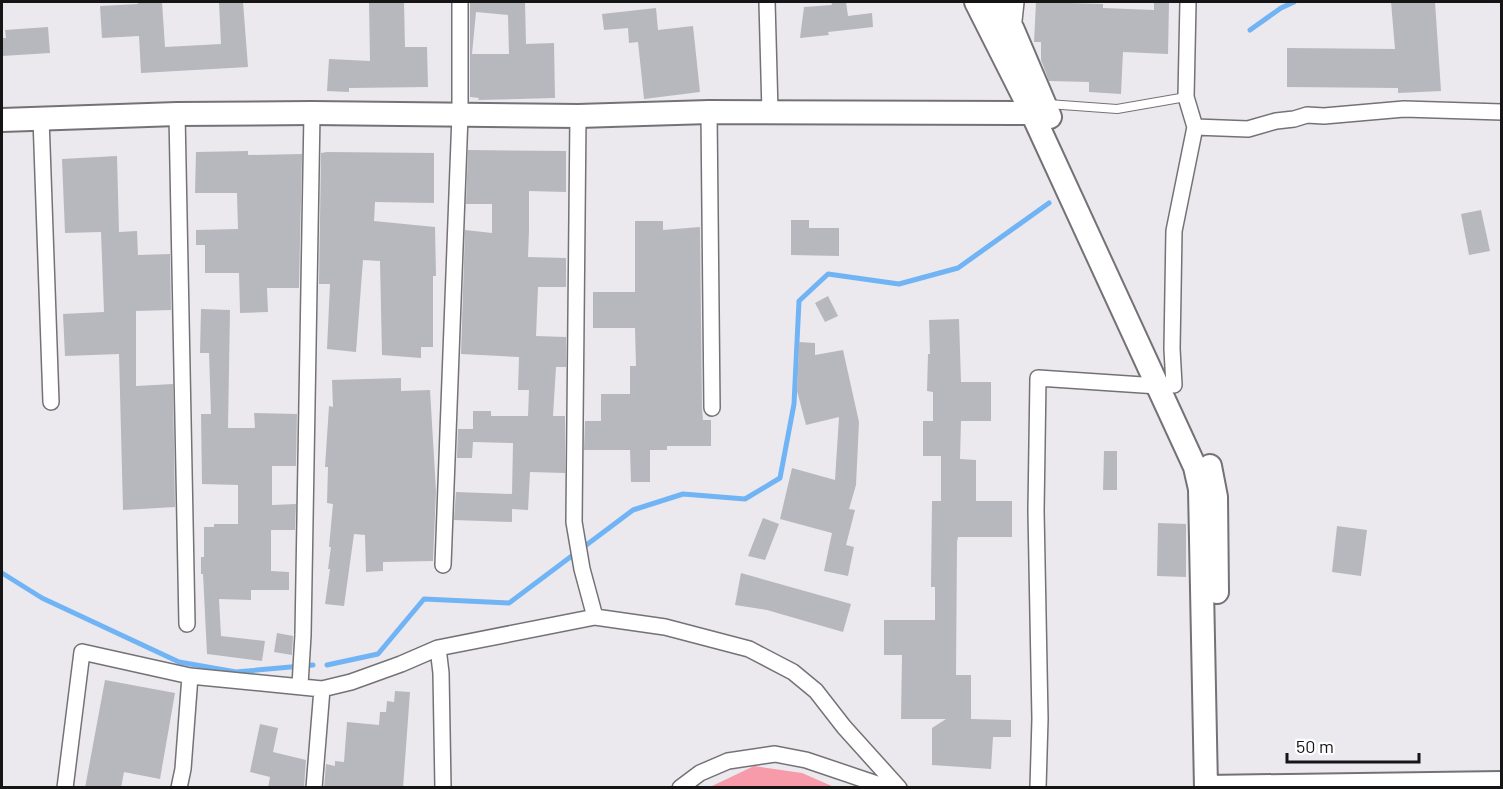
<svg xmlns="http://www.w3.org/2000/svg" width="1503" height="789" font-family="Barlow,sans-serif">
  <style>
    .green { fill: #f79aa9 }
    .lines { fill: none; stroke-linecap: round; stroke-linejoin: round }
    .stream { stroke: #71b4f5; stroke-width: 5 }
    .building { fill: #b7b8bd; fill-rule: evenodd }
    .lane-casing { stroke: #747276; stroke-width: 10 }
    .street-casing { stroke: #747276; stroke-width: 18 }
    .secondary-casing { stroke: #747276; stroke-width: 26 }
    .lane { stroke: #fff; stroke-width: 8 }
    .street { stroke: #fff; stroke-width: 15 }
    .secondary { stroke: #fff; stroke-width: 22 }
  </style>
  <rect width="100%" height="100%" fill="#ebe9ed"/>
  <!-- green -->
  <path class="green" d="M754,766L802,773L834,787H710Z"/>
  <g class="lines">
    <!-- stream -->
    <path class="stream" d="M1250,30L1281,8L1294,2
      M2,573L42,598L179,662L236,672L313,665
      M327,665L378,654L424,599L509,603L633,510L683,494L745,499L780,478L794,404L799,301L828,274L899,284L958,268L1049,203"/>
  </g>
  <!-- building -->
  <path class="building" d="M137,2H162L165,47L221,44L219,2H243L248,67L141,73L139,36L102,38L100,6L138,4Z
    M369,2H404L405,47H427L428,87L349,88V92L327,91L329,59L370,61Z
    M470,2H525L526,44L554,43L555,98L478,100L479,98L470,97ZM476,12L508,15L509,54H472Z
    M831,2H846L848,16L872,13L873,27L828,32L829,35L800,38L804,7L832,5Z
    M1036,2L1103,4V8L1154,10V2H1169L1168,54L1123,52L1121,94L1089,92V82L1049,81L1041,60V42H1034Z
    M1391,2H1435L1441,91L1398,93V88L1287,87V48L1395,49Z
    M656,8L658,30L693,26L700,92L644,99L638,42L629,43L628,28L604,30L602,14Z
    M48,27L50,53L2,56V38H6L5,30Z
    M468,150L566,151V192L529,191V231L528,257L566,258V287H538L536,336L566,337V367H556L553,416H565V473L530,472L528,510L512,509V522L454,520L456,492L512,494L513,443L473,442L472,458H457L458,429H473V411H491V416H528L529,390H518L519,357L461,354L465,230L492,233V204H466Z
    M248,151V155L302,154L299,288H267L268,312L240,313L239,273H205V245H196V230L238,229L237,193H195L196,152Z
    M327,152L434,153V203L375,202L374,221L435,227L436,276H433V347H421V358L382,355L380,261L363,260L356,352L327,349L330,284H319L321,153Z
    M117,156L119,232L137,231L138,255L170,254L171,310L136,311V386L173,384L175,507L123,510L119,354L65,356L63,314L104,312L101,232L65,233L62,159Z
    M1481,210L1490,251L1469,255L1461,214Z
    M791,220H809V228H839V256L791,255Z
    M635,221H663V230L700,227L702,408L703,420H711V446H667V450H650V482H631L630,450H584L585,421H601V394H630V366H636L635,328H593V292H635Z
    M828,296L838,316L825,322L815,303Z
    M201,309L230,310L228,428H255L254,413L297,414L296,466H272V505L296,504L295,530H271V571L289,572V590H251V600L219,599L221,636L265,641L262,661L207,654L203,574H201V557H204V527H214V524H238V485L202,484L201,414H211L209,353H200Z
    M959,319L961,382H991V421H961L960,459L976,460V501H1012V537H958L957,542L956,675H971V719L1011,720V737H993L991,769L932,765V728L946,719H901L902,655H884V620H935V587H931L932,501H941V456H923V421H933V392L927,391L928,354H930L929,320Z
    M799,342L815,343V355L843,350L859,422L856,485L849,509L855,510L846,545L854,547L848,576L824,571L832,533L780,519L792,468L835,480L839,417L806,425L797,391Z
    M401,378V391L430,390L436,491L433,561L383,562V571L366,572L365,535L354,534L344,606L325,604L330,569H328L331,547H329L333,504L327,503L328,467H325L329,406L333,407L332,380Z
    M1104,451H1117V490H1103Z
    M763,518L779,524L765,560L748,556Z
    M1158,523L1186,524V577L1157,576Z
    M1337,526L1367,530L1361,576L1332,572Z
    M741,573L851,604L843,632L767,610L735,605Z
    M277,633L293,636L292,655L274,652Z
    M105,680L175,693L160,779L124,772L121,788H85Z
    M395,691L410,692L403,788H324L326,764L335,766V761L344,762L347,722L379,725L380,712H386L387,701L394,702Z
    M260,724L278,728L273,752L306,760L304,788H268L270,777L250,772Z"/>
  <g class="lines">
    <!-- lane casing -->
    <g class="lane-casing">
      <path id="lane" d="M1048,104L1117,109L1186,97"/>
    </g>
    <!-- street casing -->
    <g class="street-casing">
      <path id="street" d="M767,2L770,112
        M1013,30L1016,2
        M709,112L712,408
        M177,114L187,624
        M578,116L574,522L582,569L595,617
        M41,118L51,402
        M1195,127L1248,129L1276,121L1294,119L1307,115L1324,116L1404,109L1502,112
        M1174,385L1172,349L1174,231L1195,127L1186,97L1188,2
        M443,565L460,115V2
        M438,648L441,673L443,788
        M300,685L303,635L312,113
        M65,788L82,652L190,676L322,689L351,682L401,664L438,648L595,617L665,627L749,649L793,672L816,691L844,727L899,788
        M179,788L183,769L190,676
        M314,788L322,689
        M680,788L700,773L728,761L775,754L806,760L889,788
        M1038,788L1040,719L1036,511L1038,378L1158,386"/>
    </g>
    <!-- secondary casing -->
    <g class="secondary-casing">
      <path id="secondary" d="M976,2L1032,113L1195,467L1200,489L1206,788
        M997,2L1013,30L1050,117
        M2,120L177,114L312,113L578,116L709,112L1032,113L1044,104
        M1210,466L1216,497L1217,592
        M1206,787L1502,783"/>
    </g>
    <!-- lane -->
    <use href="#lane" class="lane"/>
    <!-- street -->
    <use href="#street" class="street"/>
    <!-- secondary -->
    <use href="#secondary" class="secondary"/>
  </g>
  <!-- border -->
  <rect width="1503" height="789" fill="none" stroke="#151516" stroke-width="6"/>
  <!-- scale -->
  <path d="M1287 753v9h132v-9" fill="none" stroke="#151516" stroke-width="3"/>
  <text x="1296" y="753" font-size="18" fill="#151516" stroke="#ffffff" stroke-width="4.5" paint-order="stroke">50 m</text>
</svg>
